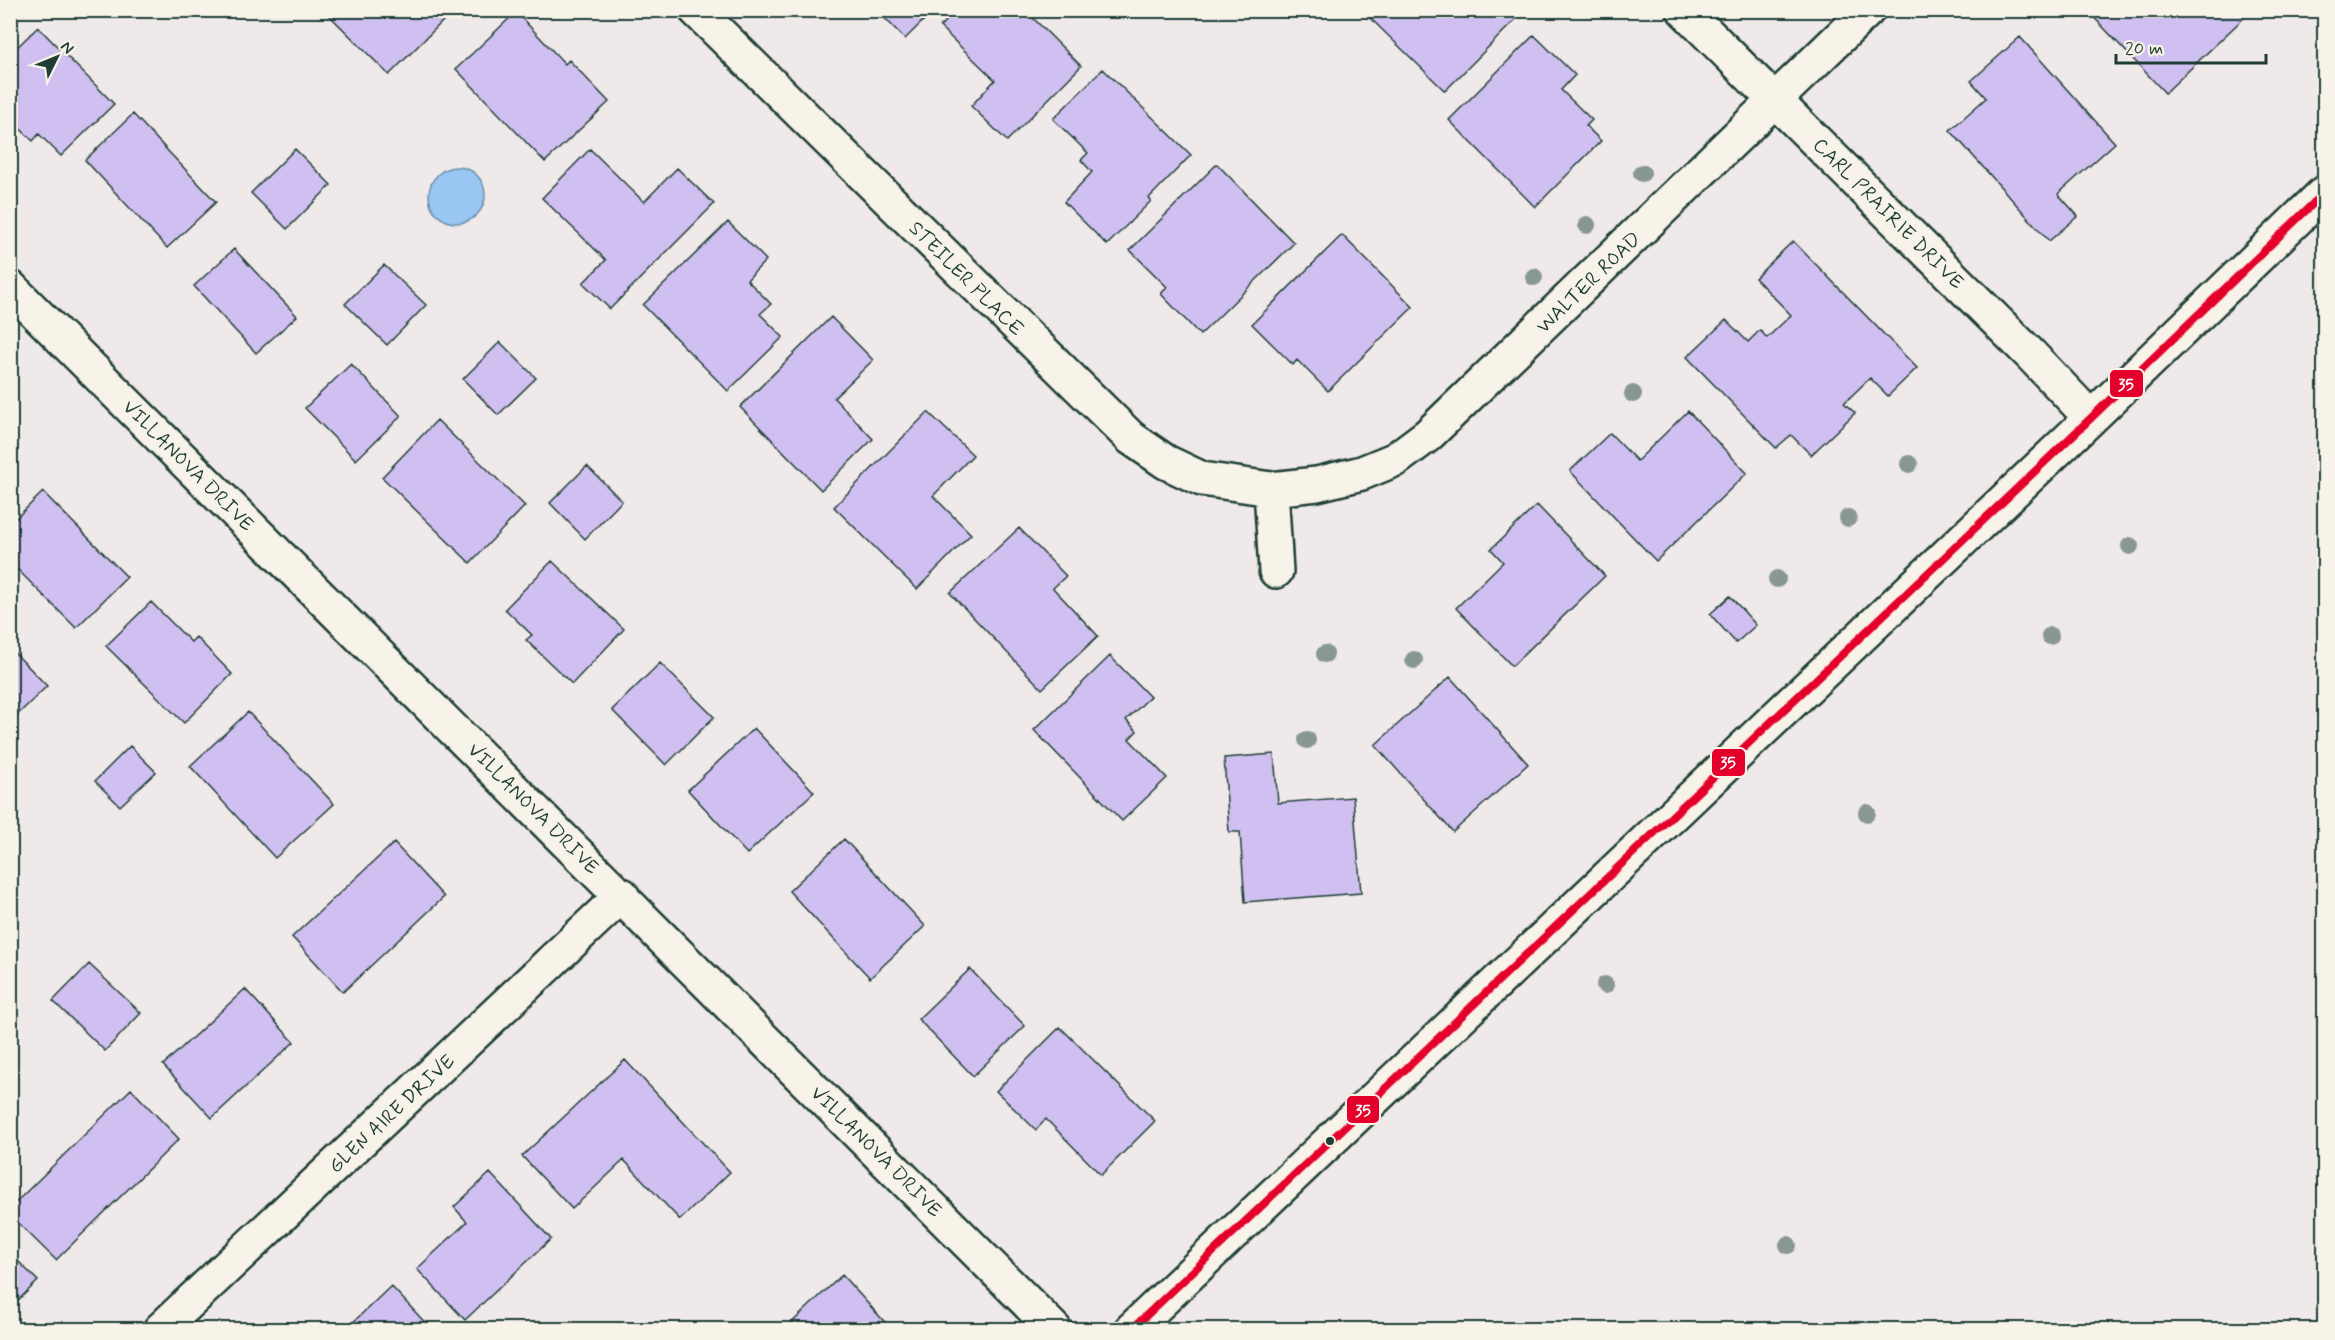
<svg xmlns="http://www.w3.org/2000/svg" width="2335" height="1340" font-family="Mynerve,sans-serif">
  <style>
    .water { fill: #99c6f3; stroke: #688fa7; stroke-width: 1.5 }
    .building { fill: #d0c0f1; stroke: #1f3d34; stroke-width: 1.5 }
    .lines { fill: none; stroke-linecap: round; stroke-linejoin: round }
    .minor-casing { stroke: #1f3d34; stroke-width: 38 }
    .path { stroke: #1f3d34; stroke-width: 4; stroke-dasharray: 1.5 4.5; stroke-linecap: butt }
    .minor { stroke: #f7f3e8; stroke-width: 33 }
    .bus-1-casing { stroke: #f7f3e8; stroke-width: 12 }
    .bus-1 { stroke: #e4002b; stroke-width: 8 }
    .tree { fill: #889890 }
    .bus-dot { fill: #1f3d34; stroke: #f7f3e8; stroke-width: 2 }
    .labels { text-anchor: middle; stroke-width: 4.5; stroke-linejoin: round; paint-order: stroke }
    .street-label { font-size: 20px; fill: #1f3d34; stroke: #f7f3e8 }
    .line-badge { stroke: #f7f3e8; stroke-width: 2 }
    .badge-label { font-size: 16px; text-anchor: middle; font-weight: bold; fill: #fff }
  </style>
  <rect width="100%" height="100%" fill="#efe9ea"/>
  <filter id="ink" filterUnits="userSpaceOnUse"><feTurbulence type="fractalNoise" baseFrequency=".0167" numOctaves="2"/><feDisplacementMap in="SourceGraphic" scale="12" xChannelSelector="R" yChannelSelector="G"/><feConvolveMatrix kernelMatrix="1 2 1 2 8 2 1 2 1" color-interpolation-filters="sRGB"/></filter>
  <g filter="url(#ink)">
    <!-- water -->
    <path class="water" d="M429 195a28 28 0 1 1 56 0a28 28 0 1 1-56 0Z"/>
    <!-- building -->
    <path class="building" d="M324,10H454L389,75Z
      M877,10H934L905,39Z
      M956,10H1025L1081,66L1007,141L971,106L995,80L940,27Z
      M1369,10H1507L1516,19L1445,91L1366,14Z
      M2087,10H2252L2165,93Z
      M516,12L565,64L569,60L609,102L545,162L456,69Z
      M38,27L114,104L61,156L39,134L33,141L10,119V54Z
      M1534,35L1575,75L1561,90L1592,120L1586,126L1601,141L1535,207L1449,120Z
      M2020,37L2115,143L2058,194L2078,216L2049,241L1950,130L1986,98L1971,81Z
      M1103,69L1191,155L1149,198L1151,201L1107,245L1064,202L1092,172L1081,160L1088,153L1053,119Z
      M133,114L216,202L167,248L85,160Z
      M295,149L331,185L287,229L251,193Z
      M590,149L644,202L677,168L714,204L610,309L583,283L606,260L542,198Z
      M1217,164L1294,243L1200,335L1161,294L1167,287L1130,250Z
      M728,222L766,260L747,280L771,304L760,314L783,337L728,391L643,305Z
      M1342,235L1413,307L1328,391L1297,360L1293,365L1252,324Z
      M1793,241L1917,368L1888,396L1870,378L1844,403L1855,413L1811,455L1791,435L1776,448L1687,357L1726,320L1748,342L1760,330L1767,338L1791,315L1755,278Z
      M234,249L297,316L256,353L194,286Z
      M384,265L426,305L387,345L345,304Z
      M831,317L873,360L834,398L873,439L821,490L740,407Z
      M500,342L536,378L498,415L463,379Z
      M351,364L401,416L356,460L305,408Z
      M1688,411L1747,473L1656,561L1570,471L1610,433L1637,461Z
      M928,412L973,455L933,496L971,534L917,589L834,507Z
      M437,420L525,506L470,563L382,477Z
      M587,466L622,501L585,539L550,503Z
      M43,492L127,577L76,628L10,562V524Z
      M1537,505L1605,576L1512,666L1456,608L1503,562L1491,549Z
      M1019,528L1066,576L1053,588L1098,636L1042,689L950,593Z
      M552,561L624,629L572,684L526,640L532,635L505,609Z
      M1730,596L1756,625L1736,643L1710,614Z
      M151,602L191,642L196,637L232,674L184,723L106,646Z
      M12,650L47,686L10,722V651Z
      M1110,656L1150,697L1126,720L1137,731L1129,739L1167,778L1122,821L1034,730Z
      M660,663L714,717L666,765L612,710Z
      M1450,677L1528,764L1453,832L1375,745Z
      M248,712L334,804L275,858L190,766Z
      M754,728L814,792L747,854L688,790Z
      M130,746L156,772L120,806L95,781Z
      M1274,754L1278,803L1353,797L1361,893L1245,902L1240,832H1229L1224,758Z
      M844,839L925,926L870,978L789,891Z
      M394,843L444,897L343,992L292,937Z
      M89,964L141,1013L105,1051L53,1001Z
      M970,969L1025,1026L973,1076L918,1019Z
      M245,989L294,1042L212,1118L163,1065Z
      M1060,1027L1155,1121L1101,1175L1046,1119L1036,1130L996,1091Z
      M625,1060L730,1172L680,1220L624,1160L572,1209L522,1156Z
      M131,1089L179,1139L56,1260L10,1215V1208Z
      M490,1173L551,1239L465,1320L417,1269L467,1222L454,1207Z
      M10,1253L38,1281L10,1308Z
      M842,1275L892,1330H784Z
      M391,1286L432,1330H345Z"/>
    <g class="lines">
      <!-- minor casing -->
      <g class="minor-casing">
        <path id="minor" d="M696,10L1131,438L1166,462L1202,479L1271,489L1317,484L1362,473L1396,459L1428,435L1868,10
          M1684,10L2030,354L2091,418
          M10,287L1055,1330
          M1271,489L1276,571
          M160,1330L622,895
          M1131,1330L2091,418L2324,193"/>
      </g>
      <!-- path -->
      <path class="path" d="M2320,1330L2324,1326"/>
      <!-- minor -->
      <use href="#minor" class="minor"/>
      <!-- bus-1 casing -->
      <g class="bus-1-casing">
        <path id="bus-1" d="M1131,1330L2091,418L2324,193"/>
      </g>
      <!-- bus-1 -->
      <use href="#bus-1" class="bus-1"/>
    </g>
    <!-- trees -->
    <g class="tree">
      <circle cx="1642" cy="173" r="9"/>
      <circle cx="1587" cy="225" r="9"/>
      <circle cx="1534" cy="277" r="9"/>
      <circle cx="1633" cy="394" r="9"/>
      <circle cx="1909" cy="464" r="9"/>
      <circle cx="1848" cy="518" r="9"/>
      <circle cx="2130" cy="546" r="9"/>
      <circle cx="1777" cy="579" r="9"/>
      <circle cx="2050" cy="636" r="9"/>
      <circle cx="1325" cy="654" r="9"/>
      <circle cx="1414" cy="660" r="9"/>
      <circle cx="1307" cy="740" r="9"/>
      <circle cx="1867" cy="813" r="9"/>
      <circle cx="1605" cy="985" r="9"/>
      <circle cx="1788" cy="1245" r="9"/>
    </g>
  </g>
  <!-- markers -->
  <circle class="bus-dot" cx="1330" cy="1141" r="5"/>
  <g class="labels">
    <!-- street labels -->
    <g class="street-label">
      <text transform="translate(1889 213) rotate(45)" y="7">CARL PRAIRIE DRIVE</text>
      <text transform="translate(967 278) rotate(45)" y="7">STEILER PLACE</text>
      <text transform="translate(1588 282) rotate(-44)" y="7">WALTER ROAD</text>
      <text transform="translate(189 465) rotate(45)" y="7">VILLANOVA DRIVE</text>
      <text transform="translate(534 808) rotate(45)" y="7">VILLANOVA DRIVE</text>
      <text transform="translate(391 1113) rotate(-43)" y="7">GLEN AIRE DRIVE</text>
      <text transform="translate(877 1151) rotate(45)" y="7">VILLANOVA DRIVE</text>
    </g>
  </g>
  <g class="line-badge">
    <rect x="2109" y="369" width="35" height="29" rx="6" fill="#e4002b"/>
    <rect x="1711" y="748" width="35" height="29" rx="6" fill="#e4002b"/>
    <rect x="1346" y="1095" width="34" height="29" rx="6" fill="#e4002b"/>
  </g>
  <g class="badge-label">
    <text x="2126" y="390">35</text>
    <text x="1728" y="768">35</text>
    <text x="1363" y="1116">35</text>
  </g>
  <!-- margin -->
  <rect width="2335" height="1340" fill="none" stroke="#f7f3e8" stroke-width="36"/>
  <rect x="18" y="18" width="2299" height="1304" fill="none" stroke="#1f3d34" stroke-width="2" filter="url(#ink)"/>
  <!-- north arrow -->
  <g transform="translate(57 57) rotate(47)" stroke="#f7f3e8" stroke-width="4.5" paint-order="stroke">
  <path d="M0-4.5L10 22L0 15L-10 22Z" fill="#1f3d34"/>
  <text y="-9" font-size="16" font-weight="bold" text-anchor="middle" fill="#1f3d34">N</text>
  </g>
  <!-- scale -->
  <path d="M2116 54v9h150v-9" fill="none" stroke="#1f3d34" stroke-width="3"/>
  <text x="2125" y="54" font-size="18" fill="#1f3d34" stroke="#f7f3e8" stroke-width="4.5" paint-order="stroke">20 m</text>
</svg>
